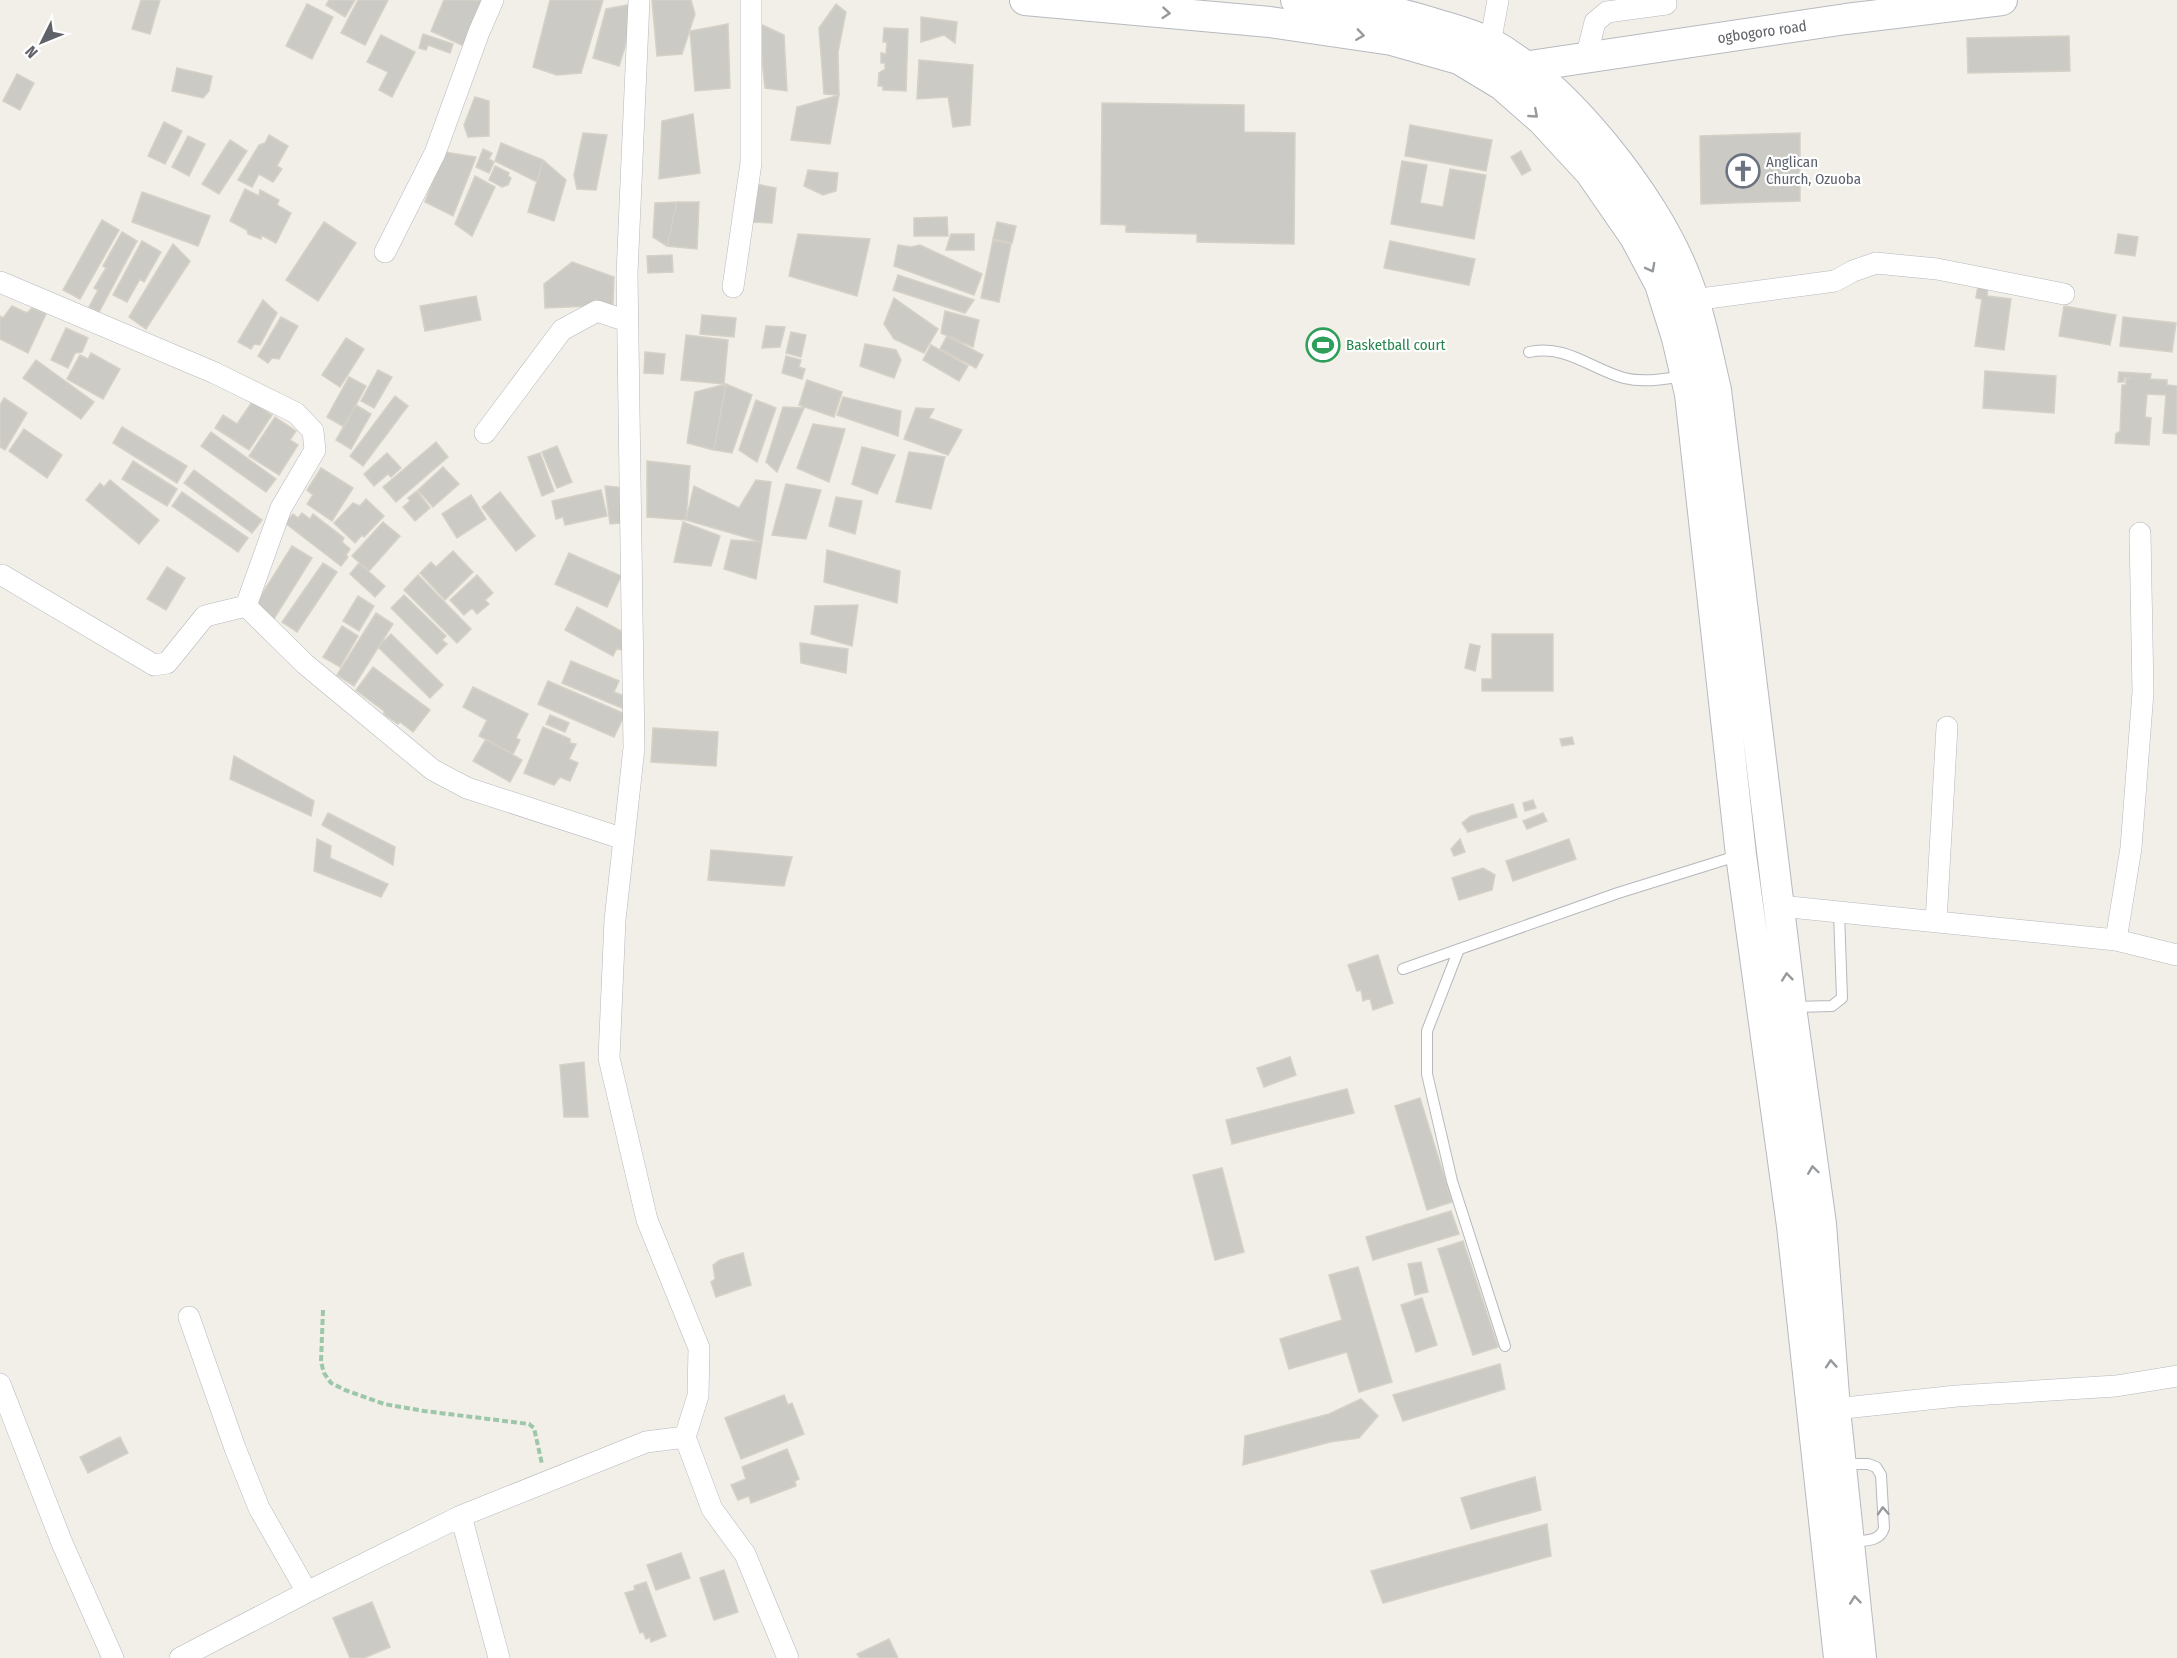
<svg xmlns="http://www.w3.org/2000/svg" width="2177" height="1658" font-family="'Fira Sans Condensed',sans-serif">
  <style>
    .building { fill: #cccac5; stroke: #d6d1c6; stroke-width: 1.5 }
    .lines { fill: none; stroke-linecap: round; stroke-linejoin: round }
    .lane-casing { stroke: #b5b8bc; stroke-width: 12 }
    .street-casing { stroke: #b5b8bc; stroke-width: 22 }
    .secondary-casing { stroke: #b6babf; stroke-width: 32 }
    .path { stroke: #9cc7a9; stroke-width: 4; stroke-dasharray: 6 3; stroke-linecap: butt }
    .lane { stroke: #fff; stroke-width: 10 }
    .street { stroke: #fff; stroke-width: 21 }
    .secondary { stroke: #fff; stroke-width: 30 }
    .oneway { stroke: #979a9d }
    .labels { text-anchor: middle; stroke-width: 4.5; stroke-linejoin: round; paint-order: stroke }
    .street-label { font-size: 15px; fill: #5f6368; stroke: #fff }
    .worship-label { font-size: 15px; fill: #5b616d; stroke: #fff; text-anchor: start }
    .leisure-label { font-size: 15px; fill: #27864d; stroke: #fff; text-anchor: start }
  </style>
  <rect width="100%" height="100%" fill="#f1efe8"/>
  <!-- building -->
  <path class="building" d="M141,0H160L150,34L132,29Z
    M329,0H355L345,17L326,5Z
    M358,0H388L365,45L341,33Z
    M444,0H484L464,46L431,31Z
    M550,0H603L581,73L557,75L533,67Z
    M652,0H691L695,14L682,54L657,56Z
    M307,4L333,17L312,59L286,46Z
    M633,4L629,34L619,66L593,58L606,9Z
    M836,4L846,12L838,52L839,95L824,94L819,28Z
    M921,17L957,22L955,43L944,35L921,42Z
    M758,23L784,35L787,91L765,88Z
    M728,24L730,88L695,91L690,31Z
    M884,28L908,29L906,91L883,90V86H878L879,73L885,69V63H881V53L886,54L887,42H883Z
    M423,34L453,44L450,53L428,45L426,50L419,48Z
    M381,35L415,52L392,97L379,90L388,72L367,62Z
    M2069,36L2070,71L1968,73L1967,38Z
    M919,60L973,65L970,125L953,127L948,97L917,99Z
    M177,68L212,76L209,91L203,98L172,91Z
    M17,74L34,83L20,110L3,101Z
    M839,95L830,144L791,140L797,107Z
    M475,97L489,101V136L468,137L464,125Z
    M1102,103L1244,105V132L1295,133L1294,244L1197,242V234L1126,232V225L1101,224Z
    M693,114L700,173L659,179L662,121Z
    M164,122L182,131L165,164L148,156Z
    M1410,125L1492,140L1486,171L1405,156Z
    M583,133L607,135L596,190L577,189L574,175Z
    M1800,133V201L1701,204L1700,136Z
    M269,135L288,146L277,166L282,169L273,182L259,174L252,187L238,180L259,145L265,143Z
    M188,136L205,144L189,176L172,167Z
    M230,140L247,151L219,194L202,184Z
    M501,143L543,160L537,182L495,161Z
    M483,149L492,153L489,159L494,162L489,173L476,167Z
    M1521,151L1531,170L1522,175L1511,157Z
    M444,152L476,157L453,216L425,202Z
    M543,160L566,180L554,221L528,212Z
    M1402,161L1427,165L1420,203L1443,207L1450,169L1486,175L1474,239L1391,224Z
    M495,166L509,173L508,176L511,178L508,185L502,187L489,180Z
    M808,170L838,173L836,191L823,195L804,186Z
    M475,176L495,187L472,236L455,224Z
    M756,184L776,188L772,223L753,222Z
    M245,189L259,196L260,190L279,200L277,205L291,213L276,243L261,235V239L248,234L247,230L230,221Z
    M142,192L210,216L198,246L132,222Z
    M677,202L667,246L653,237L655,203Z
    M677,202H699L697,249L667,246Z
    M947,217L948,236H914V218Z
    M102,220L119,230L80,299L63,290Z
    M324,222L356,243L318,301L286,280Z
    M997,222L1016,226L1012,243L993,239Z
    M122,232L137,241L99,312L89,307L98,290L94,288L106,268L103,266Z
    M798,234L870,239L857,296L789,276Z
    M951,234H974V250H946Z
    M2118,234L2138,237L2135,256L2115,253Z
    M993,240L1011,244L999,302L981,298Z
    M142,241L161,252L144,282L140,279L127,302L113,295Z
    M1390,241L1475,259L1469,285L1384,268Z
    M173,244L190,261L146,329L129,317Z
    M898,245L911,247L920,245L982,274L974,295L894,266Z
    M672,255L673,272L648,273L647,256Z
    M572,262L614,277L613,305L545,308L544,284Z
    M898,275L974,300L965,313L893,290Z
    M1978,286L1988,287L1987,296L2011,299L2004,350L1975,346L1982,299L1976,298Z
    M476,296L481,320L425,331L420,306Z
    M894,298L938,329L924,353L894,339L884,324Z
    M263,300L277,313L260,345L254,344L251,349L238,342Z
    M12,306L27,313L32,308L46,314L28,353L0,339V316L3,318Z
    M2064,306L2116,315L2110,345L2059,336Z
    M945,311L979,320L973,347L941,333Z
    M702,315L736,318L734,337L700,334Z
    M281,317L298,326L279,359L272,358L268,363L258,356Z
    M2123,317L2176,323L2172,352L2120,346Z
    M766,326L785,327L780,347L762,348Z
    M66,328L88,338L82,352L75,353L68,368L51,360Z
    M791,332L806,335L801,357L786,353Z
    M686,335L728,340L724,384L681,380Z
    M947,336L983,355L976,368L940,349Z
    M346,338L364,349L340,387L322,375Z
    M865,344L896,350L901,360L894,378L860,366Z
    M931,345L968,366L959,381L923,360Z
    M645,352L665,354L663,374L644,373Z
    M91,353L120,369L103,399L67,379L80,355L88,359Z
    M786,356L801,360L799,367L805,369L802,379L782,373Z
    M36,360L94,402L81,419L23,378Z
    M378,370L392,377L374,408L361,401Z
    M1985,371L2056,376L2054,413L1983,408Z
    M2119,372L2151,374L2150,379L2167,380V385L2177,386V434L2163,433L2166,395L2147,394L2145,417L2151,418L2149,445L2115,443L2116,434L2120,431L2122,385H2126V379L2130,378H2124V382H2118Z
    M349,377L366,386L344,427L327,417Z
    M807,380L842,392L834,417L799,405Z
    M726,384L714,450L687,443L695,392Z
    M726,384L752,395L732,453L714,450Z
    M395,396L408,406L363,466L350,456Z
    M843,397L901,411L898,436L837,415Z
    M4,398L27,413L5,450L0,447V405Z
    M756,400L776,408L757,462L739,450Z
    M252,402L272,415L249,450L215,428L223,415L237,424Z
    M356,405L371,414L351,449L336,440Z
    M783,407L804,408L777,472L766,462Z
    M916,408L934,409L929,418L962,430L948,455L904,439Z
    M275,417L296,431L290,440L298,445L279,475L249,456Z
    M813,424L845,429L829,482L797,468Z
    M122,427L187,466L177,483L113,443Z
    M24,429L62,455L47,478L9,451Z
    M211,432L276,479L266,492L201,446Z
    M436,442L448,457L396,502L383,487Z
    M557,446L572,482L557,488L542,452Z
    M862,447L895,455L877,494L852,484Z
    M909,452L945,457L931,509L896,502Z
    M387,453L401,468L391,477L388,474L374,486L364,474Z
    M540,453L554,491L542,496L528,457Z
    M133,461L177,489L167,506L122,479Z
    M647,461L690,466L686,520L647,517Z
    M443,467L459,484L433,507L418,490Z
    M321,468L353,488L332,521L307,504L313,495L307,490Z
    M194,470L262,520L252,533L184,483Z
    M110,480L159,520L139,544L86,500L100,483L104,487Z
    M756,480L771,482L762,542L686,520L694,486L739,508Z
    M786,484L821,490L806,539L772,535Z
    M605,486L626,488L630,522L610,524Z
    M601,490L607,516L565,525L563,517L556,519L552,501Z
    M417,491L430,508L415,521L403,507L410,501L408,498Z
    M182,492L248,538L238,552L172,506Z
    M500,492L535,536L516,551L482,507Z
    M471,495L486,519L457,538L442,514Z
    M836,497L862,501L855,534L829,526Z
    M366,499L384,516L364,537L362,535L355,543L334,523L353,503L360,506Z
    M302,513L310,519L313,514L344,538L342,542L350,549L346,555L348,557L341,566L285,523L293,514L298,518Z
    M383,522L400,536L369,571L352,556Z
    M683,522L720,536L711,566L674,562Z
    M731,540L762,542L756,579L724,569Z
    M292,546L312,558L272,622L252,610Z
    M827,550L900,571L897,603L824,582Z
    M453,551L473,572L445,600L420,573L431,562L436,567Z
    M569,553L621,576L607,607L555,584Z
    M323,563L337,572L297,632L282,622Z
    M359,563L385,586L375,597L350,574Z
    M167,567L185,578L166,610L147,599Z
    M418,575L471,629L457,643L404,590Z
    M477,575L493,593L485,600L489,604L477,614L472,608L464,615L450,600Z
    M404,595L446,636L442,640L447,644L437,654L391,608Z
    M358,596L374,606L359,631L343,621Z
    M858,605L852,646L811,634L815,606Z
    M577,607L632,637L624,651L617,648L613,656L565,630Z
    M376,613L393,624L354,686L337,675Z
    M342,626L358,636L340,667L323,657Z
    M391,634L443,685L430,698L378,647Z
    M1492,634H1553V691H1482V679H1492Z
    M800,643L848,649L846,673L801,663Z
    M1470,644L1480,646L1475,671L1465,668Z
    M571,661L619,681L614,692L627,697L622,708L562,683Z
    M373,667L430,710L413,732L400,722L398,724L384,714V711L356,690Z
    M548,681L625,714L614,737L538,704Z
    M473,687L528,714L516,738L520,740L513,754L479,736L487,720L463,707Z
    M550,715L569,723L565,732L546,724Z
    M543,727L570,739V743L576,744L569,759L578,763L570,781L560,777L554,785L524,773Z
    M653,728L718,732L716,766L651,762Z
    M1572,737L1574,744L1562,746L1560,739Z
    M486,739L522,760L510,782L473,761Z
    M234,756L314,801L311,816L230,779Z
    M1533,800L1536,808L1525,811L1523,803Z
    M1513,804L1517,817L1468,832L1462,823L1471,816Z
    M328,813L395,847L393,865L322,825Z
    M1543,813L1547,821L1527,829L1523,821Z
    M317,839L331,846L330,858L388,884L381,897L314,871Z
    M1460,839L1465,852L1454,856L1451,849Z
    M1569,839L1576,859L1513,881L1506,861Z
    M711,850L792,857L784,886L708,880Z
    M1483,868L1495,875L1492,890L1459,900L1452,878Z
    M1378,955L1393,1003L1373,1010L1370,998L1363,1001L1361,990L1357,991L1348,965Z
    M1290,1057L1296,1075L1264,1087L1257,1068Z
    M584,1062L588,1117H564L560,1065Z
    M1347,1089L1354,1113L1232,1144L1226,1120Z
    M1420,1098L1452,1202L1427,1210L1395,1106Z
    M1222,1168L1244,1252L1215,1260L1193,1175Z
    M1451,1211L1459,1234L1373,1260L1366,1237Z
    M1463,1241L1498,1347L1473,1355L1438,1249Z
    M743,1253L751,1285L716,1297L711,1282L715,1279L713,1265L720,1260Z
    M1421,1262L1428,1292L1415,1295L1408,1264Z
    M1358,1267L1392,1382L1359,1392L1347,1352L1289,1369L1280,1339L1342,1320L1329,1275Z
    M1422,1298L1437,1345L1416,1352L1401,1305Z
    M1500,1364L1505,1389L1403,1421L1393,1395Z
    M784,1395L788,1405L792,1403L804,1434L741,1459L725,1418Z
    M1361,1399L1378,1416L1359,1438L1330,1442L1243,1465L1245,1436L1329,1414Z
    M120,1437L128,1453L88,1473L80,1457Z
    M787,1449L799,1479L795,1481L796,1486L751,1503L749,1496L738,1500L731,1485L746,1479L742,1467Z
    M1535,1477L1541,1510L1471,1529L1461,1498Z
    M1547,1524L1551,1556L1383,1603L1371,1571Z
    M681,1553L690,1578L656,1590L647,1565Z
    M724,1570L738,1612L714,1620L700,1578Z
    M646,1582L666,1636L651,1642L650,1637L646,1639L643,1632L640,1633L625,1593L635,1590L634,1586Z
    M372,1602L390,1647L364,1658H350L333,1618Z
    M889,1639L898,1658H860L857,1654Z"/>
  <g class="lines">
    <!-- lane casing -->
    <g class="lane-casing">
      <path id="lane" d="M1529,352C1566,344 1591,369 1624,378C1644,383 1665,379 1685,376
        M1459,949L1427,1031V1074L1452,1181L1505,1346
        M1403,969L1618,893L1740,855
        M1794,1007L1832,1006L1842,998L1839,912
        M1843,1464H1868L1876,1467L1881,1475L1884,1528C1880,1543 1862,1540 1849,1542"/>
    </g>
    <!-- street casing -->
    <g class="street-casing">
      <path id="street" d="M639,0L627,274L634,748L615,920L609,1058L647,1220L699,1348L698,1396L685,1437L712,1509L745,1554L788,1658
        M1490,44L1498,0
        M1586,58L1595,22L1607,12L1666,4
        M385,252L435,153L479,32L493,0
        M0,282L215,373L296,413L313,431L315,450L281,508L246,606L205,616L167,663L154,665L2,575
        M733,287L751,163V0
        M1693,300L1835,281L1853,271L1876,263L1937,269L2064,294
        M485,433L562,330L597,311L627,321
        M246,606L305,664L433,770L467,788L624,839
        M1780,906L2116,940L2177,955
        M1936,922L1947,727
        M2116,940L2131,848L2143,692L2140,533
        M189,1317L235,1448L259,1508L307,1592
        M0,1384L62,1543L113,1658
        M1835,1409L1957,1396L2116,1386L2177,1376
        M461,1516L499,1658
        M180,1658L307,1592L461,1516L646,1442L685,1437"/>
    </g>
    <!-- secondary casing -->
    <g class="secondary-casing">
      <path id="secondary" d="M1025,0L1270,22L1392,40L1459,59L1502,85L1542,120L1590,172L1635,237L1660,284L1677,338L1690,394L1741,855L1792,1226L1839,1658
        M1296,0C1330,5 1366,6 1400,14C1413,17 1426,21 1439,25C1456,30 1474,35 1490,43C1566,85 1654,196 1685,276C1700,313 1707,352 1716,390L1791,1007L1821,1224L1835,1409L1861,1658
        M1514,75L1524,67L1846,19L2002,0"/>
    </g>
    <!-- path -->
    <path class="path" d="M323,1310L321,1362L324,1373L331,1383L345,1390L384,1404L424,1411L529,1424L534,1428L542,1464"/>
    <!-- lane -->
    <use href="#lane" class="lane"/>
    <!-- street -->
    <use href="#street" class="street"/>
    <!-- secondary -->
    <use href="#secondary" class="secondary"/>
  </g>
  <!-- one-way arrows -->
  <defs><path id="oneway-chevron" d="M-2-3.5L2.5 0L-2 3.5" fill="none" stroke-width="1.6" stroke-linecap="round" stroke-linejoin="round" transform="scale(1.5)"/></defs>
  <g class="oneway">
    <use href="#oneway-chevron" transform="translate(1166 13) rotate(5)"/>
    <use href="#oneway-chevron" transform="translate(1360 35) rotate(8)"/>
    <use href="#oneway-chevron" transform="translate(1534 114) rotate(41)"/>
    <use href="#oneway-chevron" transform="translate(1651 268) rotate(62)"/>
    <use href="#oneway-chevron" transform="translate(1787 977) rotate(-96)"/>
    <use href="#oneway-chevron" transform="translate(1813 1170) rotate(-98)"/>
    <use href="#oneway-chevron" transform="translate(1831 1364) rotate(-94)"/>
    <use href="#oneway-chevron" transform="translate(1883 1511) rotate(-93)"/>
    <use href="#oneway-chevron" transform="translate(1855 1600) rotate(-96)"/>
  </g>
  <!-- icons -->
  <defs>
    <g id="church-ring" transform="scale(1.725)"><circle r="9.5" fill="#fff" stroke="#6b7280" stroke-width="1.5"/><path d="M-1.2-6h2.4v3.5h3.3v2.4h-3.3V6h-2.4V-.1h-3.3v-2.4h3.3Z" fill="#6b7280"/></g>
    <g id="stadium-ring" transform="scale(1.725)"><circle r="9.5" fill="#fff" stroke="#2e9e5b" stroke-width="1.5"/><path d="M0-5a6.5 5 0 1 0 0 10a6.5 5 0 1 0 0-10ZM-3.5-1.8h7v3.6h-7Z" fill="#2e9e5b"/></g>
  </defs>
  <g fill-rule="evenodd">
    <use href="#church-ring" x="1743" y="171"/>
    <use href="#stadium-ring" x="1323" y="345"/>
  </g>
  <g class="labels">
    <!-- street labels -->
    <g class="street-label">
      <text transform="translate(1762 32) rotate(-8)" y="5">ogbogoro road</text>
    </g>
    <!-- worship labels -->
    <g class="worship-label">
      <text x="1766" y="167">Anglican<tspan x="1766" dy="17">Church, Ozuoba</tspan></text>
    </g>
    <!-- leisure labels -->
    <g class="leisure-label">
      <text x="1346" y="350">Basketball court</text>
    </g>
  </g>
  <!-- north arrow -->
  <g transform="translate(42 42) rotate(227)" stroke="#ffffff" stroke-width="4.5" paint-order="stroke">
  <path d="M0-4.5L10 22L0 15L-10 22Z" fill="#5f6368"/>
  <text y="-9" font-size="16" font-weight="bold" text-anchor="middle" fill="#5f6368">N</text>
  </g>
</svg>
